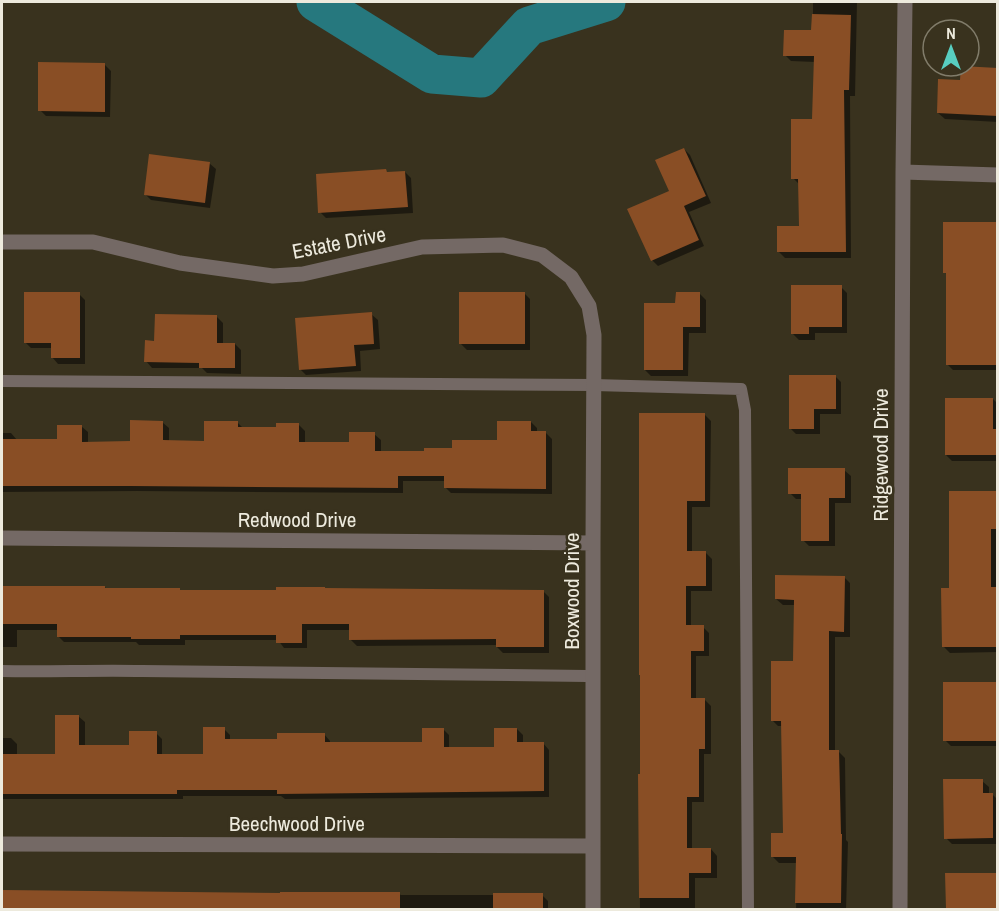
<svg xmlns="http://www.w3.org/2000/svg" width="999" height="911" font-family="'Archivo Narrow',sans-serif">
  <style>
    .shadow { fill: #0007 }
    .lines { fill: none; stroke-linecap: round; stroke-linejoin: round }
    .river { stroke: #26787e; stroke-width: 39 }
    .building { fill: #894e25 }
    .service { stroke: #746965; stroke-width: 12 }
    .minor { stroke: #746965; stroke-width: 15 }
    .labels { text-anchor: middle; stroke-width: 5; stroke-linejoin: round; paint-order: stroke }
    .street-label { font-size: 21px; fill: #edeadd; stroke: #39321e }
  </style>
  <rect width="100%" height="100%" fill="#39321e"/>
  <!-- shadow -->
  <path class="shadow" d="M813,2H857L855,96H850L851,258H785L779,252L800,227L799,184L793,178L813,121L815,62L791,61L785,55L813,32Z
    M105,65L111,71L110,117L46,116L40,110Z
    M998,70V122L945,119L938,113Z
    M684,149L690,155L711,203L689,212L704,246L658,266L652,260L671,191Z
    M209,163L216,169L210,208L151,200L145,194Z
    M386,171L388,173L405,172L411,178L413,213L326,218L320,212Z
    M998,223V370H953L947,364V275L945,272Z
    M841,287L847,293V333H815V340H799L793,334Z
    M524,293L530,299V350H467L461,344Z
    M79,294L85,300V364H58L52,357V348H31L25,342Z
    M700,294L706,300V333H689L688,376H651L645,370L677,305Z
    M371,314L378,320L380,349L360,351L361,371L306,375L300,369Z
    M217,317L223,323V344H235L241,350V374L207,373L202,368H152L146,361L156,342Z
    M835,376L841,382V414H820V434H796L790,428Z
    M993,399L998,404V461H952L946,455Z
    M705,415L711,421L710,507H692V553H706L712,559V591H691V627H703L709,633V656H696V700H705L711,706V754H704V802H692V849H711L717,856V878H695V910H640L639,776H642V676Z
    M162,422L169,428V442L205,443L237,422L244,429H278L299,425L305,431V444H350L374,434L381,440V453H426L499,441L531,422L537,428V433H546L552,439V494L451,493L445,487V481H403V493L137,491L2,492V433H11L17,440H59L81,426L88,432V443H132Z
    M844,470L851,476V503H835V546H809L803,540V499H796L790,493Z
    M998,493V652L950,653L944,647L951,589Z
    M844,577L850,583V637H835V752H839L845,758L846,840L848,842L846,910H796L797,863H779L772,856L785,835L783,726H778L772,720L794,663L795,605H783L776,599Z
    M105,587L107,590L543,591L549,597V653H503L497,647V645L357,646L350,639V630H307V648H284L278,640H185V645H139L136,642H64L58,636V630H17V647H2V588Z
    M995,683L998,686V746H951L945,740Z
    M78,716L85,722V746H131L156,733L162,739V756H204L224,729L230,735V741H278L324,734L330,741V743H424L443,729L449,735V749H496L517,729L523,735V743H543L549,750V797L285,799L281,796H183V799H2V738H11L17,744V756H57Z
    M982,781L989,787V794H992L998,800V844H952L946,838Z
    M998,874V910H947V875Z
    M44,892L399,894L401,895H542L548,901V910H2V893Z"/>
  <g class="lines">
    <!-- river -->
    <path class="river" d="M316,2L432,74L481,78L529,26L606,2"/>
  </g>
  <!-- building -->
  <path class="building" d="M812,14L851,15L849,90H844L846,252H777V226H799L798,179H791V119H812L814,56H783L784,30H811Z
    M38,62L105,63V112L38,111Z
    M961,66L998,68V116L937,113L938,79L960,80Z
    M684,148L706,196L684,206L699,240L651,261L627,209L669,191L655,160Z
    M149,154L210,162L205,203L144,195Z
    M386,169L387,172L405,171L408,207L318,213L316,174Z
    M943,222H998V365H946V273H943Z
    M791,285H842V327H809V334H791Z
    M24,292H80V358H51V343H24Z
    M459,292H525V344H459Z
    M676,292H700V327H683V370H644V303H675Z
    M372,312L374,344L354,345L356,366L299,370L295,318Z
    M155,314L217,315V343H235V368H199V363L144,362L145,340L154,341Z
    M789,375H836V409H814V429H789Z
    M945,398H993V429H998V455H945Z
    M639,413H705V501H687V551H706V586H686V625H704V651H691V698H705V749H699V797H687V848H711V873H689V898H639L638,774H640V675H639Z
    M130,420L163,421V440L204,441V421H238V427H276V423H299V442H349V432H375V451H424V448H452V440H497V421H531V431H546V489L444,488V476H398V488L130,486H2V439H57V425H82V442L130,441Z
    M788,468H845V498H829V541H801V494H788Z
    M949,491H998V529H991V587H998V647H942L941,588H949Z
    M775,575L845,576L844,632L829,631V750H839L841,834H842L841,903H795L796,857H771V833H783L781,721H771V661H793L794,600L775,599Z
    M2,586H105V588H180V590H276V587H325V588L544,590V647H496V639L349,640V624H302V643H276V635H180V639H131V637H57V624H2Z
    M943,682H996V741H943Z
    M55,715H79V745H129V731H157V754H203V727H225V739H277V733H325V742H422V728H444V747H494V728H517V742H544V791L277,794V790H177V794H2V754H55Z
    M943,779H983V793H993V838L944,839Z
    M945,873H998V909H946Z
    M2,890L280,893V892H400V909H2Z
    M493,893H543V909H493Z"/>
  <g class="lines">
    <!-- service -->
    <path class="service" d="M2,381L594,385L741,389L745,410L748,910
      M2,671C48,672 96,670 142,671C293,673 443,674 593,676"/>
    <!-- minor -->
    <path class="minor" d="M903,172L998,175
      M2,242H93L180,263L273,276L303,274L422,247L503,245L542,255L571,277L589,306L594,335L593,543V910
      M2,538L593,543
      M2,844L593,846
      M900,910L903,172L905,2"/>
  </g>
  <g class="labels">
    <!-- street labels -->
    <g class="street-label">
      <text transform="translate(339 243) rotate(-11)" y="7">Estate Drive</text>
      <text transform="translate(881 455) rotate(-90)" y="7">Ridgewood Drive</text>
      <text x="297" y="527">Redwood Drive</text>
      <text transform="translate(572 591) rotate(-90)" y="7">Boxwood Drive</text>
      <text x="297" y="831">Beechwood Drive</text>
    </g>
  </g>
  <!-- border -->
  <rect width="999" height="911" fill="none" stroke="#edeadd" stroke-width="6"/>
  <!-- north arrow -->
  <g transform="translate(951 48)"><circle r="28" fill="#39321e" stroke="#817c6a" stroke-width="1.5"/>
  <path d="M0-4.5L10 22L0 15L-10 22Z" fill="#58cec1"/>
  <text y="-9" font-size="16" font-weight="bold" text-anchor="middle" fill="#edeadd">N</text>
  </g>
</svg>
